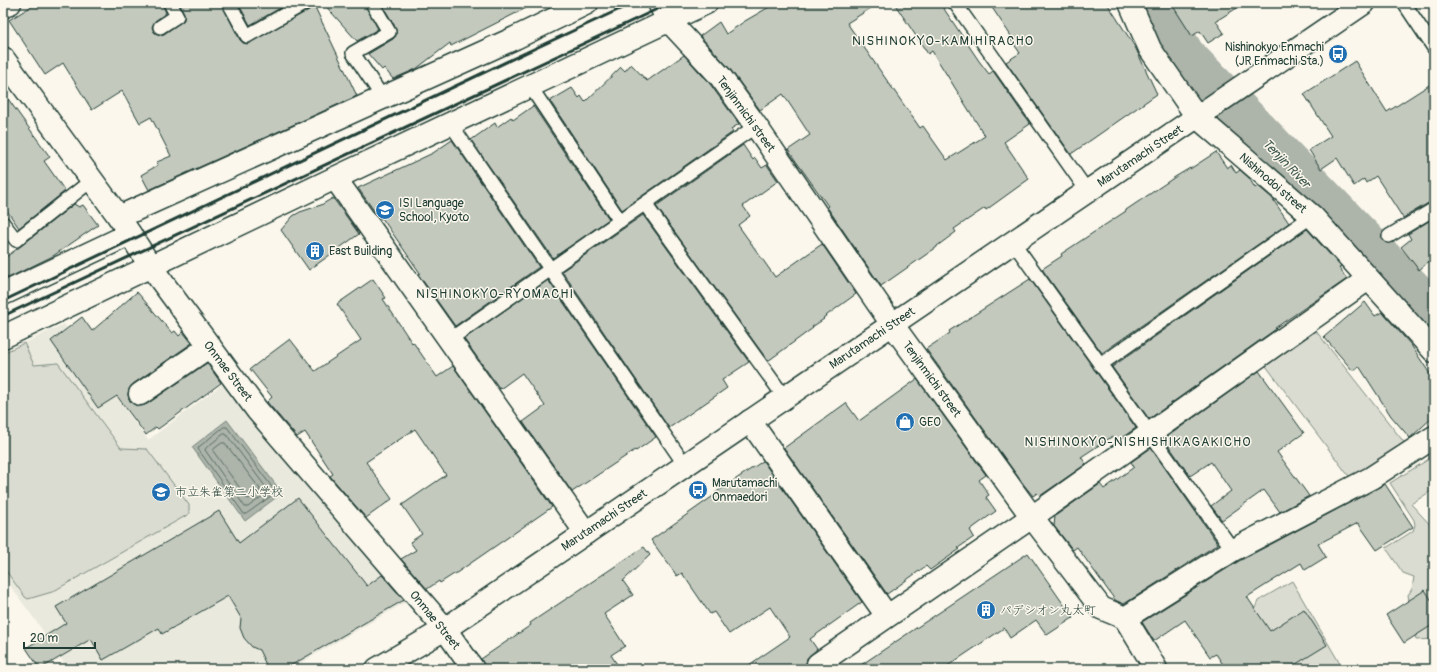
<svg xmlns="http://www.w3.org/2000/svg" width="1437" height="672" font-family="Pangolin,'Klee One',sans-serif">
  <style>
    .built { fill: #eae9de }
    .green { fill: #dbdcd1; stroke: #7d8c82 }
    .water { fill: #adb4aa; stroke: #74847b }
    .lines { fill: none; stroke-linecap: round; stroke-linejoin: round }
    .shore { stroke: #586d63; stroke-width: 1 }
    .river { stroke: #adb4aa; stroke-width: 43 }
    .building { fill: #c4c9be; stroke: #1f3d34 }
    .lane-casing { stroke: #1f3d34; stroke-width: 16 }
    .street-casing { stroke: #1f3d34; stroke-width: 25 }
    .secondary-casing { stroke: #1f3d34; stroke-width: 25 }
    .primary-casing { stroke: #1f3d34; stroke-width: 25 }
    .lane { stroke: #fbf7ec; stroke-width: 13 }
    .street { stroke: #fbf7ec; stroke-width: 22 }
    .secondary { stroke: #fbf7ec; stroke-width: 22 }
    .primary { stroke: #fbf7ec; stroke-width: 22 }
    .rail { stroke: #1f3d34; stroke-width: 3 }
    .labels { text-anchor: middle; stroke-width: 3; stroke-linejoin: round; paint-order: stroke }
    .poi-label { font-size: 12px; fill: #1f3d34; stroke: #fbf7ec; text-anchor: start }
    .street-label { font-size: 12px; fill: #1f3d34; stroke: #fbf7ec }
    .neighbourhood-label { font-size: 13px; letter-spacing: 1px; fill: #1f3d34; stroke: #fbf7ec }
    .water-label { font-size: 13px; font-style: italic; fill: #425b52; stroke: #fbf7ec }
  </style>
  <rect width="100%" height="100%" fill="#fbf7ec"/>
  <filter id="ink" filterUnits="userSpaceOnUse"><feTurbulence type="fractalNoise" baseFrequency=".025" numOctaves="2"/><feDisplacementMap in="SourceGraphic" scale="8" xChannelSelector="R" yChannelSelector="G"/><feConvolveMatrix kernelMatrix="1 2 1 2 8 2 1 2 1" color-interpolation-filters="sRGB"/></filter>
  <g filter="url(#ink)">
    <!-- built -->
    <path class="built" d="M64,324L148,440L228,380L363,544L406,602L290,669H68L36,621L3,576V353Z"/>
    <!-- green -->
    <path class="green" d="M1316,331L1407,446L1351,479L1266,366Z
      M24,343L34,365L58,363L121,448L147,449L189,505V514L52,592L28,599L25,597L3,567V353Z
      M1434,456V489L1411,504L1434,529V639L1416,640L1408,595L1412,589L1414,577L1403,573L1386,548L1413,531L1415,525L1414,520L1390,483Z
      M1292,581L1343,669H1230L1258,601Z"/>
    <!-- water -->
    <path class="water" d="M227,420L282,493L245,521L192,447Z"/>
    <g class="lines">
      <!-- shore -->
      <path class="shore" d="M224,427H227L275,491L274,494L246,514H244L198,449L199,447Z
        M224,434H226L268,490V492L248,507H245L205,450L206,448Z
        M222,443H225L260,489L259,491L249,499L247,498L213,451L214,449Z"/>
      <!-- river -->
      <path class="river" d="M1153,3L1184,56L1416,295L1434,315"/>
    </g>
    <!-- building -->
    <path class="building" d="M37,3H162L166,13L155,21L152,27L154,32L160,35L164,34L184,20V13L179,3H221L240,40L243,43L247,44L309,10L313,3L357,96L149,190L141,175L158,165L157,162L171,156L151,117L140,123L122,91L92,110L63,63L45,75L9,20Z
      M238,3H289L250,25Z
      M323,3H364L378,29L357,41Z
      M381,3H536L451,46L450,43L416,69L393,79L384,68L382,70L368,54L393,39L396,36V28Z
      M776,3H879L847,23L920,128L923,126L947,160L985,136L932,51L928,54L894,3H940L979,61L989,74L993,71L1030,124L1004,142L1029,179L986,210L985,208L954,229L956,232L937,246V247L881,286L827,207L828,206L788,150L810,135L783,94L760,110L730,69L700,36L719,22L726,34L745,21Z
      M989,3H1107L1135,47L1157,94L1071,154L1006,62L1020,53L1011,40L1013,39Z
      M1171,3H1245L1216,21L1224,33L1208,43L1200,31L1192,36Z
      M684,55L710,84L739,124L731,129L733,132L622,210L550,101L572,88L579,98L581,96L585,102L621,67L625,71L631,64L647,81Z
      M1355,61L1387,112L1434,82V201L1430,202L1403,218L1376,176L1366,183L1364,179L1354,186L1337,158L1321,169L1309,150L1331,136L1304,94Z
      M3,92L50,157L44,161L65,191L19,228L3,205Z
      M533,106L609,219L553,258L471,140L495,123L497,127L511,117L513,120Z
      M452,140L539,267L455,326L418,274L420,273L382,218L380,219L358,188L433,153Z
      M743,145L753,160L755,158L762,168L767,165L778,181L743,206L750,216L738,225L775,277L822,244L856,294L823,318L824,319L812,327L813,328L768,361L656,206Z
      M1216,152L1227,168L1231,165L1236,173L1240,170L1249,178L1255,188L1258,186L1272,198L1289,223L1102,353L1042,269L1062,256L1061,254L1126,211V210L1175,177L1190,168V169Z
      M333,198L359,234L309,270L281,230L293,216L300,212L321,205Z
      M74,204L79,207L83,205L98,225L53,256L8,278L3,271V259L21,246Z
      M643,215L749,362L722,380L727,388L669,428L562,271Z
      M1434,218V257L1419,270L1401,247L1411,239L1408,234Z
      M1307,229L1341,267L1339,268L1347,279L1275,328L1276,329L1149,419L1112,367Z
      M373,279L386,298L383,299L412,343L413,342L437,377L453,366L552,507L455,574H454L440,583L439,581L427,589L401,559L416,550L410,542L422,534L402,505L446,475L415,429L366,462L392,499L366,518L330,476L333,474L305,432L297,437L267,402L272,397L250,369L290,339L315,371L361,340L337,304Z
      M1030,279L1136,428L1117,441L1113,436L1081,457L1086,464L1040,496L1037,493L1033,496L1024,485L926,349L950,333L949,331Z
      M548,280L656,437L636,451L635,450L572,492L523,422L545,406L522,373L500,389L464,339Z
      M137,292L172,333L175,331L179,336L183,332L192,343L133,384L129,389L128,395L130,401L135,405L141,406L147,404L207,363L221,383L158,429L156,427L146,435L117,396L98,408L51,341L82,317L92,331Z
      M1365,302L1375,316L1382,312L1411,345L1434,380V416L1410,438L1391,416L1359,366L1353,371L1324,337Z
      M1259,371L1304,433L1277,452L1309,496L1280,512L1264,490L1222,520L1211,506L1231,491L1211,462L1190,476L1164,439Z
      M917,379L986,475L979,480L989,495L986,497L996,511L970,530L974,537L958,548L960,549L930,570L926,566L887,594L784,448L846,403L859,421Z
      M1151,448L1218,544L1124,604L1115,600L1077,547L1073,550L1054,526L1055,516L1100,484L1104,489L1134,467L1131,462Z
      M763,461L862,602L810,639L817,649L807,658L806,665L807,669H743L790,637L770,607L729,634L714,612L710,614L682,573L677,576L651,540L716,494L715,493Z
      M1385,484L1413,527L1377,550L1358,523L1318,544L1326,557L1305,570L1301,563L1247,597L1270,631L1304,609L1327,645L1288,669H1226L1216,654L1210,657L1185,620L1154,641L1142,622L1239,561Z
      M298,498L367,586L382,575L404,600L285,669H268L259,650L252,647L244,638L240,628L241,618L228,596L162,634L159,628L103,660L91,639L40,669L26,648L66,623L56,607L219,511L239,543Z
      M644,547L650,555L623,581L633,595L604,614L625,646L611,655L620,669H485L481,659L531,625L530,623Z
      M1028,553L1073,618L1047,635L1036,620L1010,638L1004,628L943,669H855Z
      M1425,590L1434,604V624L1404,643L1386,615Z"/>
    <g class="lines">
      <!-- lane casing -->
      <g class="lane-casing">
        <path id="lane" d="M229,3L247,36L305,3
          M372,3L389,32L353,53L383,98
          M955,3L1088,192
          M1404,3L1434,48
          M160,27L177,16L170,3
          M530,86L620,221
          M450,123L685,465
          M645,204L785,398
          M3,223L16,240L92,180
          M1389,236L1434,209
          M1013,242L1233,550
          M449,340L756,126
          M1100,365L1312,216"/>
      </g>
      <!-- street casing -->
      <g class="street-casing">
        <path id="street" d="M659,3L668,20L720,76L756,126L892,324L1032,517L1101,608L1125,618L1156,669
          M1130,3L1150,49L1197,117L1312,216L1434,351
          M3,7L10,3
          M335,178L586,533
          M119,217L515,38L587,3
          M151,267L257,410L445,629
          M3,294L130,234
          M3,337L335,178L706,3
          M140,394L210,346
          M750,421L887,616
          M1125,618L1233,550L1371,478L1434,437
          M818,664L1032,517L1368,279"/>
      </g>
      <!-- secondary casing -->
      <g class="secondary-casing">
        <path id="secondary" d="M3,58L119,217L151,267
          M445,629L473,669"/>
      </g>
      <!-- primary casing -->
      <g class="primary-casing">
        <path id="primary" d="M377,669L445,629L1364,3"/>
      </g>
      <!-- lane -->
      <use href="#lane" class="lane"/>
      <!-- street -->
      <use href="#street" class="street"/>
      <!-- secondary -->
      <use href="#secondary" class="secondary"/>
      <!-- primary -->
      <use href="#primary" class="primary"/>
      <!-- rail -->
      <path class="rail" d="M3,301L525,53L633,3
        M3,316L670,3"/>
    </g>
  </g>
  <!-- icons -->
  <defs>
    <g id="bus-disc" transform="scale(1)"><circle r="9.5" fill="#1f6fb2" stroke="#fbf7ec"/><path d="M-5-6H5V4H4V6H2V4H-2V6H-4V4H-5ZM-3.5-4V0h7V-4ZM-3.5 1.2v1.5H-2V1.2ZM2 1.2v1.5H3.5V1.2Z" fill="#fff"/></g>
    <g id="school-disc" transform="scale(1)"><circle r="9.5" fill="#1f6fb2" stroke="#fbf7ec"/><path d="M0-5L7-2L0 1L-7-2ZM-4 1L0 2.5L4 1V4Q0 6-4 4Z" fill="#fff"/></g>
    <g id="building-disc" transform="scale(1)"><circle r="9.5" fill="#1f6fb2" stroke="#fbf7ec"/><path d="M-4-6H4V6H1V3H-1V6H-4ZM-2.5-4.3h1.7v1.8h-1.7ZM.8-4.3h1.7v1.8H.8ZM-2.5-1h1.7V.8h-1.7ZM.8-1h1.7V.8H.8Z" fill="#fff"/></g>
    <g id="shop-disc" transform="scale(1)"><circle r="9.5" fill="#1f6fb2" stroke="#fbf7ec"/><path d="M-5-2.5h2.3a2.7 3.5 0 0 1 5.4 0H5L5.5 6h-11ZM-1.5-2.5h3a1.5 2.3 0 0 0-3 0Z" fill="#fff"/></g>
  </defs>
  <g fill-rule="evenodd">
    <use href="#bus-disc" x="1338" y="54"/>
    <use href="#school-disc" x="385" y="210"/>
    <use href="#building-disc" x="315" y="251"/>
    <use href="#shop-disc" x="905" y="422"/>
    <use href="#bus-disc" x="698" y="490"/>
    <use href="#school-disc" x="161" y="492"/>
    <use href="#building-disc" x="986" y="610"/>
  </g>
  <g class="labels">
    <!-- poi labels -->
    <g class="poi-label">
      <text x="1324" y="51" text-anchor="end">Nishinokyo Enmachi<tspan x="1324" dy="14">(JR Enmachi Sta.)</tspan></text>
      <text x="399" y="207">ISI Language<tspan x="399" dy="14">School, Kyoto</tspan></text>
      <text x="329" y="255">East Building</text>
      <text x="919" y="426">GEO</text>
      <text x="712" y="487">Marutamachi<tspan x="712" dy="14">Onmaedori</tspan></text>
      <text x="175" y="496">市立朱雀第二小学校</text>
      <text x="1000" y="614">パデシオン丸太町</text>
    </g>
    <!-- street labels -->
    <g class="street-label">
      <text transform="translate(746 114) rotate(54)" y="4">Tenjinmichi street</text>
      <text transform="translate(1140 156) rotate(-34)" y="4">Marutamachi Street</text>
      <text transform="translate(1273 183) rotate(41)" y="4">Nishinodoi street</text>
      <text transform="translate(872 338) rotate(-34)" y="4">Marutamachi Street</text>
      <text transform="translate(228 371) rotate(53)" y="4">Onmae Street</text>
      <text transform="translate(932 379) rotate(54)" y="4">Tenjinmichi street</text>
      <text transform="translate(604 520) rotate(-34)" y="4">Marutamachi Street</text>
      <text transform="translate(435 620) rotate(51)" y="4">Onmae Street</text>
    </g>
    <!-- neighbourhood labels -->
    <g class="neighbourhood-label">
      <text x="943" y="45">NISHINOKYO-KAMIHIRACHO</text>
      <text x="495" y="298">NISHINOKYO-RYOMACHI</text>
      <text x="1138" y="446">NISHINOKYO-NISHISHIKAGAKICHO</text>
    </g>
    <!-- water labels -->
    <g class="water-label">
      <text transform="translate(1287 163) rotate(46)" y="5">Tenjin River</text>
    </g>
  </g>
  <!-- margin -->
  <rect width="1437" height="672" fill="none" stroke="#fbf7ec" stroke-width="16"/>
  <rect x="8" y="8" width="1421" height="656" fill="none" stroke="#1f3d34" stroke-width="1.5" filter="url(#ink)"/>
  <!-- scale -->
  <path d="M24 642v6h71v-6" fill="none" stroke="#1f3d34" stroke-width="2"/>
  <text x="30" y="642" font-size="12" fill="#1f3d34" stroke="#fbf7ec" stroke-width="3" paint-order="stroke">20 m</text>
</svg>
